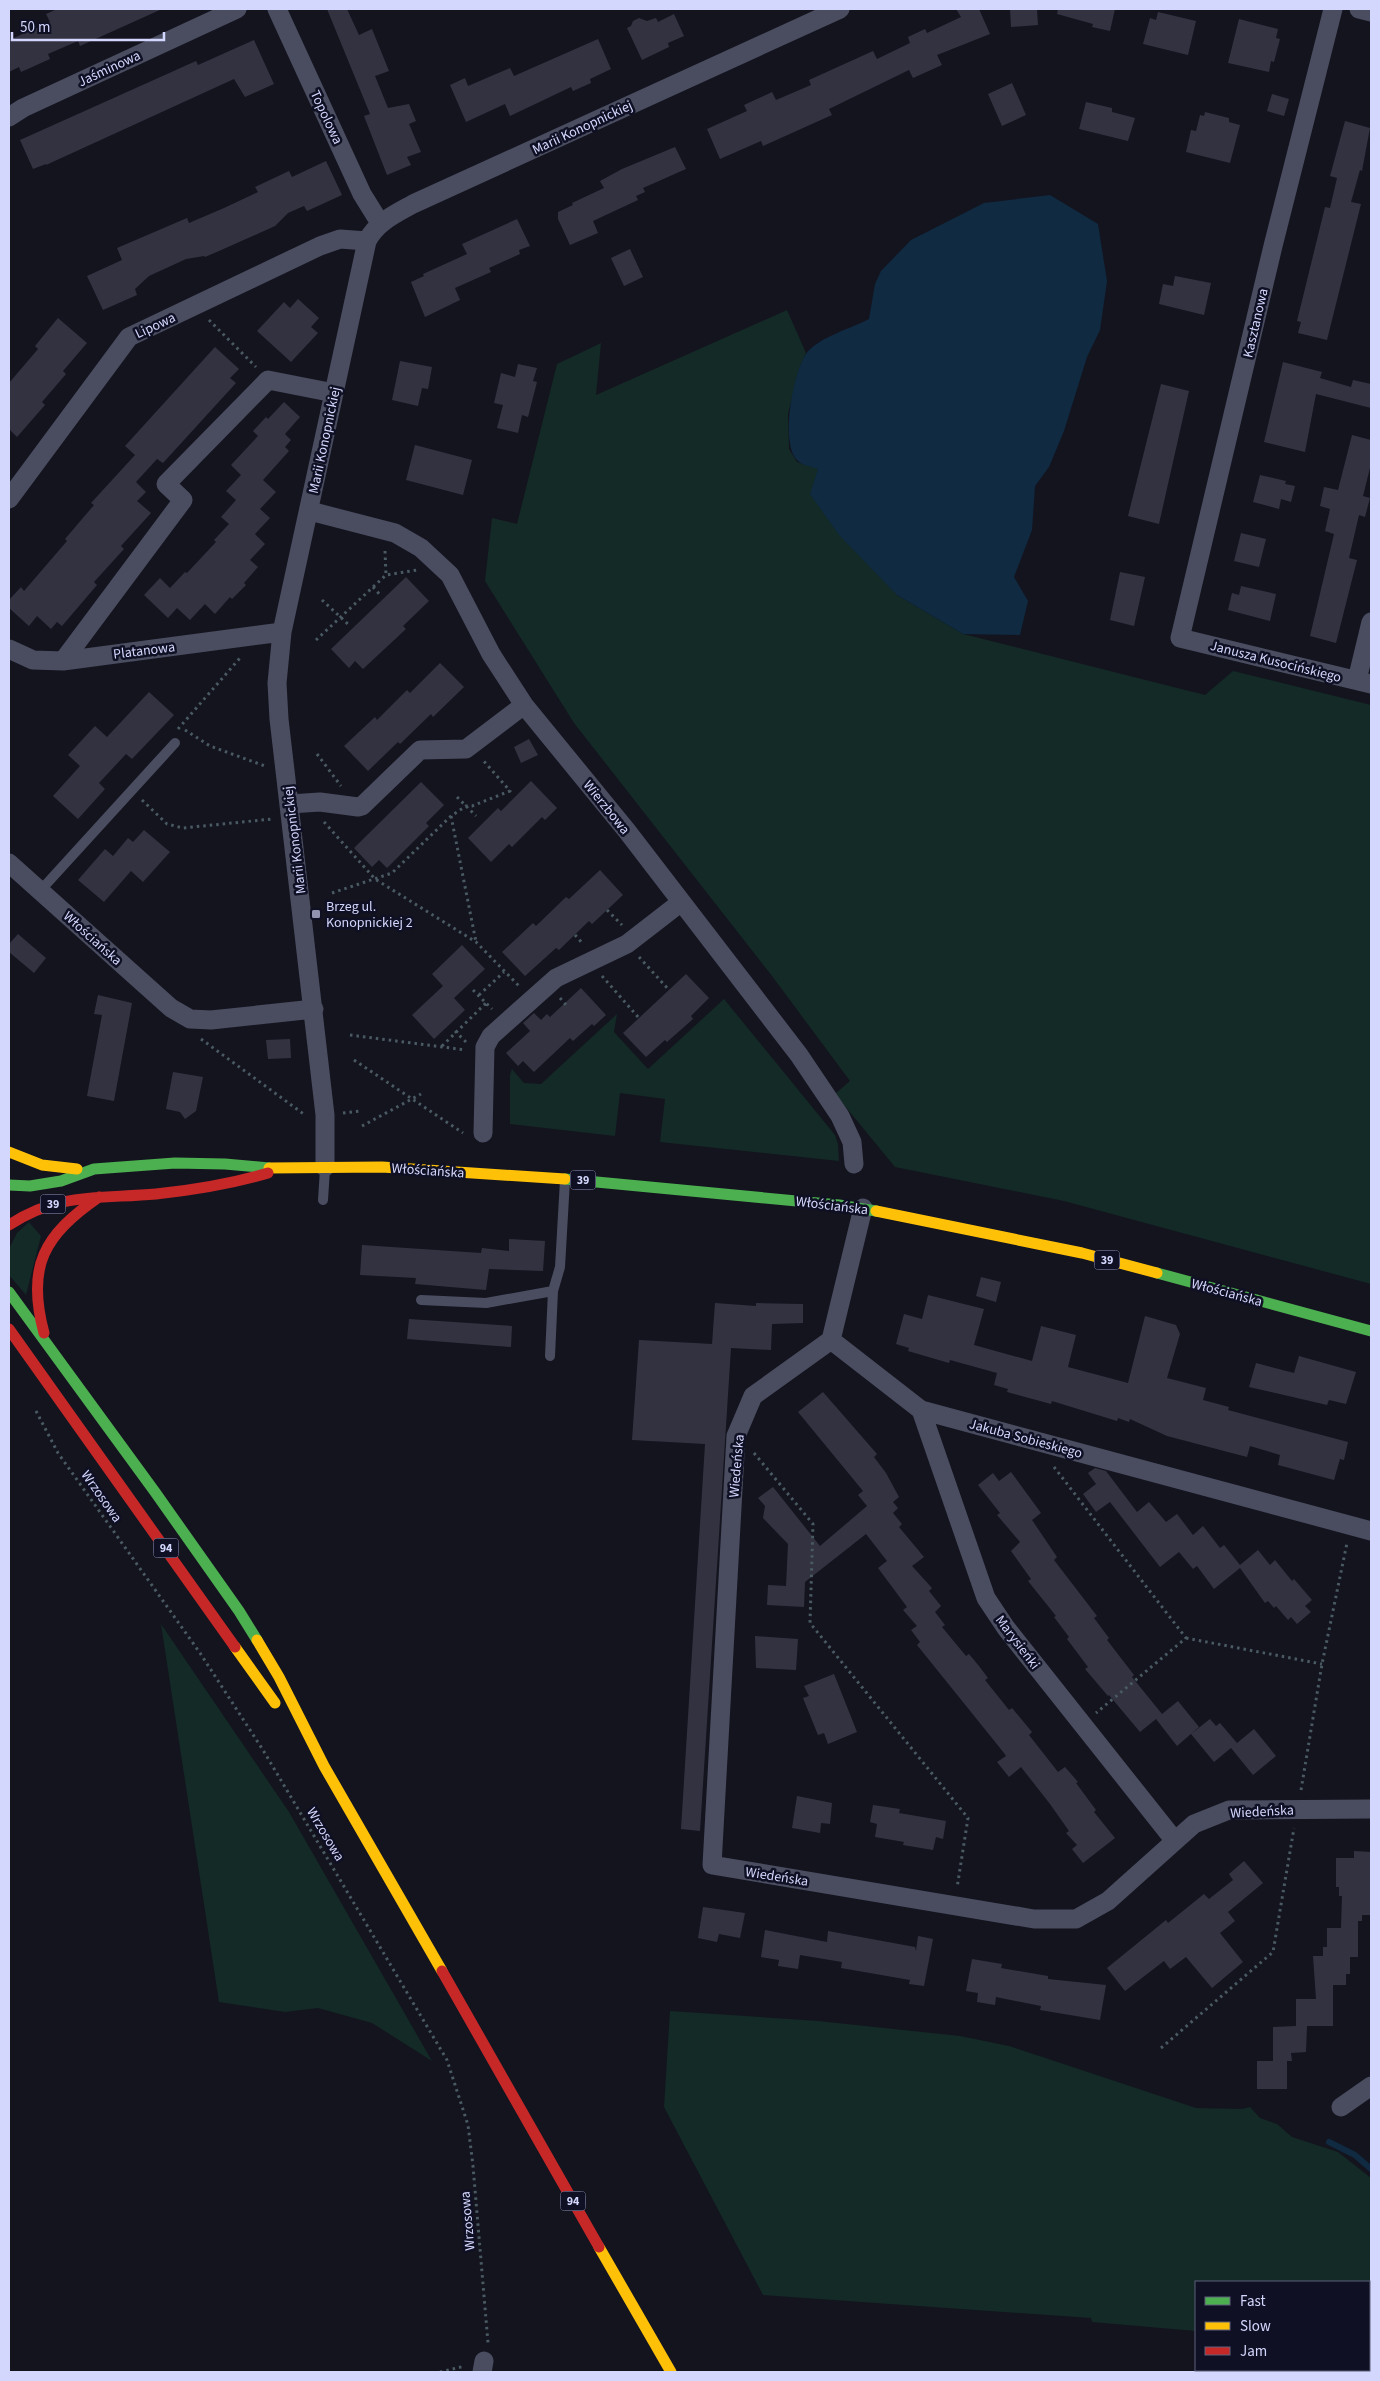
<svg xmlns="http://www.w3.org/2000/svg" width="1380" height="2381" font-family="'Source Sans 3',sans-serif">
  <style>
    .green { fill: #132a26 }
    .water { fill: #0f2a41 }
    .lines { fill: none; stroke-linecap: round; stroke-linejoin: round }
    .stream { stroke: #0f2a41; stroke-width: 6 }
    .building { fill: #323241 }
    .path { stroke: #4a5a62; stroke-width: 3; stroke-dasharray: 2.5 4; stroke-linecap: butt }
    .lane { stroke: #4a4d60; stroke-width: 10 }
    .street { stroke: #4a4d60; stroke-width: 19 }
    .fast { stroke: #4caf50; stroke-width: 11 }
    .slow { stroke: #ffc107; stroke-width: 11 }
    .jam { stroke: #c62828; stroke-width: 11 }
    .poi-dot { fill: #9193af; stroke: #0f1024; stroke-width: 2 }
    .labels { text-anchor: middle; stroke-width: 5; stroke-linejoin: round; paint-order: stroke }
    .shield { fill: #0f1024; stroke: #999bbc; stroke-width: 1 }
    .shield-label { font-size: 12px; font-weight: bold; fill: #d4d7fd }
    .street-label { font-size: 14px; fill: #d4d7fd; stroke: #0f1024 }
    .poi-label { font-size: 14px; fill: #d4d7fd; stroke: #0f1024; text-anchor: start }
  </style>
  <rect width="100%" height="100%" fill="#14141f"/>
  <!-- green -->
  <path class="green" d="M787,310L806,353L799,369L788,414L789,449L797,462L818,469L897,595L963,634L1205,695L1233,671L1371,705V1284L1064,1201L895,1167L835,1094L850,1081L772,976L574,723L485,581L492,518L517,524L557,364L601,343L596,395Z
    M724,999L835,1135L838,1144L839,1161L660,1142L665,1099L620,1093L615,1136L510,1124V1075L512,1069L524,1083L541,1084L617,1014L614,1032L648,1069Z
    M29,1222L41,1236L26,1295L9,1275V1249L17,1233Z
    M161,1624L289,1812L432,2061L372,2023L318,2008L285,2012L219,2002Z
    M670,2011L818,2021L960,2036L1009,2046L1196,2108L1242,2109L1250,2107L1260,2118L1277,2124L1292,2137L1338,2152L1371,2178V2315L1369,2331V2282H1196V2331L1092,2322L1091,2318L763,2295L664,2107Z"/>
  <!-- water -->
  <path class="water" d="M1050,195L1098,224L1107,281L1100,330L1087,357L1064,431L1049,467L1035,486L1032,530L1014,577L1028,601L1020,635L963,634L897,595L839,535L810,494L818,469C812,467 801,465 797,460C780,443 793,373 806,354C817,338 852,328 869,319L875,284L881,271L911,240L984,203Z"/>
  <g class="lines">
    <!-- stream -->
    <path class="stream" d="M1329,2142L1355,2155L1371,2169
      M1371,2372V2369"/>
  </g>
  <!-- building -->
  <path class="building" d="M57,9H162L80,46L78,41L48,54L50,59L21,72L19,67L9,72V40L50,22L46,14Z
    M327,9H347L359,35L372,29L389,71L375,76L388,108L409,104L416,121L409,124L421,152L407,157L411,165L387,175L364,116L370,114Z
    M956,9H979L990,34L937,55L942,65L913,78L909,70L829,109L832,115L763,146L761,141L720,159L707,129L747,111L744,105L772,92L776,100L811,85L809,80L873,51L877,59L910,43L908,37L925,29L927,33L961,17Z
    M1010,9H1037L1038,25L1011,27Z
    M1058,9H1115L1110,31L1092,27L1093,24L1057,14Z
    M1158,12L1196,21L1188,55L1143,44L1150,18L1156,20Z
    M674,14L684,36L668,43L669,47L642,60L627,28L631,26L633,21L639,18L647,21L656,18L658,22Z
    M1239,19L1278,29L1276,38L1280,39L1274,62L1271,61L1269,72L1228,63Z
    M598,39L611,69L590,79L591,83L573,91L571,87L510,116L505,104L466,122L450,85L465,78L468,86L510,68L514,76Z
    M254,40L274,84L245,97L234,79L46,165V164L33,169L20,140L196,61L198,65Z
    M1012,83L1026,115L1002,126L988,94Z
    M1272,94L1289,99L1284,116L1267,111Z
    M1086,102L1112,108V112L1135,118L1128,141L1079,129Z
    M1205,112L1229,118V122L1240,125L1230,163L1186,152L1191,130L1196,131L1200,115L1204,116Z
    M1345,121L1370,128L1362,171L1360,170L1351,202L1361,204L1327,340L1298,333L1301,322L1297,321L1325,207L1330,208L1337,178L1330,176Z
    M675,147L686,169L643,188L645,192L636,196L638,200L593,221L598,233L570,245L558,219V212L573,205L572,203L604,188L600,181L622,169Z
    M326,161L342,195L307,211L304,206L288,213L275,226L219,251L205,257L204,256L186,259L149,276L135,289L137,295L103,310L87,276L122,260L117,248L187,218L189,223L224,208L258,192L255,187L289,171L292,177Z
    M517,219L530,246L519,250L520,254L489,268L491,272L455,288L460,300L425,317L411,282L424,276L423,274L467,254L462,244Z
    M630,249L643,277L624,286L611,258Z
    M1175,276L1211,283L1204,315L1159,304L1163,284L1173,286Z
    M298,299L319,318L311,327L318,333L291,362L257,331L284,302L290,308Z
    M58,318L87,343L63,371L66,374L42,402L45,405L17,437L9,429V383L38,349L35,346Z
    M215,347L239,369L230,378L236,383L163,463L157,459L136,482L146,492L137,501L151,513L121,546L124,549L94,582L97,585L62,626L57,622L51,629L37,616L29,626L9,608V600L21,587L24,591L67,541L65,539L94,505L91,503L135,455L125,446Z
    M400,361L432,367L428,389L422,388L418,406L392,400Z
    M1283,362L1322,372L1320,378L1351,387L1353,380L1371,384V408L1316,394L1305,452L1264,442Z
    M518,364L537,368L533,381L537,382L528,417L522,415L518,433L497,428L503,405L494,403L501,373L515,377Z
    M1161,384L1189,391L1159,524L1128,516Z
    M284,402L300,417L285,434L291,440L285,447L289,451L263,480L276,492L260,509L270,518L255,534L265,544L250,560L258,567L244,583L246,585L232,599L230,597L215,614L205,604L190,620L177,608L168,618L144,595L160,578L170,588L185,572L187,573L216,542L214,540L229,524L221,517L236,500L226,491L241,475L231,465L258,436L253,431L266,417L268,419Z
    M1352,435L1371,440V464L1363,496L1370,498L1365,517L1359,515L1349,558L1357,560L1336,643L1310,636L1334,534L1325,531L1330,509L1320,506L1324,487L1338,490Z
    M415,445L472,460L463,495L406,480Z
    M1260,475L1286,481L1285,484L1295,486L1291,502L1281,499L1279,509L1253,502Z
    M1241,533L1266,539L1259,567L1234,561Z
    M1120,572L1145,577L1134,626L1110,620Z
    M406,577L429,601L403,626L406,629L363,669L355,661L349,668L331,649Z
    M1241,586L1276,594L1270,621L1228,610L1232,593L1239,595Z
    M440,663L464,687L433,717L431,714L400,744L398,742L368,771L344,746L375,717L377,720L407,690L410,693Z
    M149,692L174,715L132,759L126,754L99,783L105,789L78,819L53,796L80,766L68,755L95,726L107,737Z
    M529,739L538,755L521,763L514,747Z
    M531,781L557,808L545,820L542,817L512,847L509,844L491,862L468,838L498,808L501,811Z
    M421,782L444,805L426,823L429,826L387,868L379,860L372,867L354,848Z
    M144,830L170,852L143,882L131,871L104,902L78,880L105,849L113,856L128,838L133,842Z
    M600,870L623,895L592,924L589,921L559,950L556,948L525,976L502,952L533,923L536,926L566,897L569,899Z
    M18,934L46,958L34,973L9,952V944Z
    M462,945L485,969L454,998L465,1010L434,1039L412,1015L443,986L432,974Z
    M686,974L709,998L691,1016L693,1019L667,1042L665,1040L646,1057L623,1033Z
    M581,988L606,1015L594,1026L592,1024L573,1041L570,1038L534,1072L523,1061L518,1066L506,1053L530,1031L523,1023L534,1013L541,1020L547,1014L550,1017Z
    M98,995L132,1003L114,1101L87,1096L102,1015L94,1014Z
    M290,1039L291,1058L268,1059L266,1040Z
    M173,1072L203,1077L196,1111L185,1119L180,1112L166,1109Z
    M509,1239L545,1241L543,1271L489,1269L486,1290L415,1284L416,1278L360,1275L362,1245L481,1253L482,1248L509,1251Z
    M981,1277L1001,1282L996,1302L976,1296Z
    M928,1295L984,1309L974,1345L1032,1361L1041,1326L1076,1335L1068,1367L1128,1383L1145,1316L1176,1325L1180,1334L1167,1378L1206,1388L1203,1400L1229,1407L1228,1410L1348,1442L1344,1460L1340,1459L1334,1480L1278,1465L1280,1455L1250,1446L1247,1457L1167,1436L1130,1419L1129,1422L1118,1418L1117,1421L1052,1401L1051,1404L1007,1392L1008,1389L994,1385L997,1373L950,1360L949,1363L908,1351L909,1348L896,1344L904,1314L922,1319Z
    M715,1303L756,1306V1303L803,1304V1323L772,1324L771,1350L731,1348L700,1831L681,1829L705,1444L632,1440L639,1340L712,1344Z
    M409,1319L512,1326L511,1347L407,1339Z
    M1299,1356L1356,1372L1346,1404L1329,1400L1327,1405L1249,1387L1256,1363L1294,1373Z
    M823,1392L877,1454L874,1457L886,1473L899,1497L893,1502L898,1508L893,1513L902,1524L899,1527L924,1557L912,1566L932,1588L929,1591L941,1606L935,1612L945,1625L942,1627L966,1656L969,1654L979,1666L988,1678L985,1680L1009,1710L1012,1708L1032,1732L1029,1735L1058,1772L1065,1767L1078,1782L1076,1783L1096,1810L1094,1812L1115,1838L1083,1863L1072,1849L1077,1845L1066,1833L1069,1831L1050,1804L1021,1767L1009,1777L997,1762L1006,1756L1004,1753L917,1645L920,1642L911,1630L917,1626L903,1610L907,1607L878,1568L887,1561L866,1534L805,1582L804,1607L767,1605L768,1585L786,1586L788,1544L763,1518L765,1506L758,1498L773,1487L820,1546L867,1506L858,1495L863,1491L798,1412Z
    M1095,1468L1106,1471L1137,1512L1149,1502L1166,1522L1177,1514L1193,1535L1203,1526L1220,1548L1224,1545L1240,1565L1258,1550L1270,1565L1275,1560L1292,1581L1294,1579L1312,1600L1305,1606L1311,1612L1297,1624L1291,1617L1288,1620L1276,1606L1274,1608L1268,1601L1265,1603L1240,1568L1214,1589L1197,1566L1193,1569L1179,1552L1160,1567L1110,1502L1096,1512L1083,1494L1096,1484L1088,1473Z
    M1011,1472L1041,1513L1032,1520L1057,1557L1054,1560L1097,1616L1094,1618L1109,1638L1107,1640L1134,1675L1132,1677L1162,1714L1178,1701L1199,1727L1177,1746L1156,1719L1140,1732L1109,1695L1108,1696L1085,1669L1088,1667L1067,1639L1069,1637L1054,1617L1056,1616L1028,1581L1031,1579L1011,1551L1020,1542L997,1515L1000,1513L978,1485L993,1473L999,1481Z
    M755,1636L798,1639L796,1670L756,1668Z
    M834,1674L857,1732L828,1744L824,1733L818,1735L803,1698L809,1696L804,1686Z
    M1210,1719L1216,1726L1220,1723L1237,1743L1214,1762L1191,1734Z
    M1254,1729L1276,1756L1253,1775L1231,1748Z
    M797,1796L832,1803L830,1824L821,1823L820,1833L792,1828Z
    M873,1805L900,1809L899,1813L946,1821L943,1839L936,1837L933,1850L903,1845L904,1842L875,1837L877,1824L870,1822Z
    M1354,1851L1371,1852V1915H1362V1921H1358V1957H1350V1974H1346V1985H1333V2026H1307L1306,2052L1291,2053L1292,2061H1287V2089H1257V2061H1273V2027L1296,2026V1999H1316L1313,1956H1323V1947H1327V1928H1341L1342,1896H1339V1887H1336V1858H1354Z
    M1244,1861L1263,1883L1228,1912L1235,1921L1220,1933L1243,1962L1212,1988L1186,1957L1170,1969L1164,1961L1125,1991L1107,1968L1166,1920L1168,1923L1204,1894L1209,1899L1233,1880L1229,1874Z
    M703,1907L745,1913L740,1938L719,1934L717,1942L698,1938Z
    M765,1930L827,1942L828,1931L915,1947L916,1951L918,1936L933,1939L924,1986L909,1984L910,1980L841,1968L842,1962L800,1955L798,1969L778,1966L779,1960L761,1957Z
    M972,1959L1002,1964L1001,1968L1048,1976V1979L1106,1985L1100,2020L1040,2010L1041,2006L996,1997L995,2005L977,2002L978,1993L966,1991Z"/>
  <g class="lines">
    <!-- path -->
    <path class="path" d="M209,320L256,367
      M385,551L386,575
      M373,587L381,596
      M322,600L349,625
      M316,640L386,575L417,570
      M178,729L240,658
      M185,730L210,746L265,766
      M317,754L341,786
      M457,797L476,816
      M142,800L167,824L183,828L272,819
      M451,816L476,942
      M324,822L375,879L476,942L519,986
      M332,893L392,873L451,816L466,806H472L510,791L482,759
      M607,910L622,925
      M575,935L583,944
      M639,957L669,990
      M602,976L639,1018
      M473,990L492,1009
      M479,995L504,972
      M560,998L567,1006
      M455,1031L466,1042
      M350,1035L466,1050
      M201,1039L305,1115
      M442,1046L486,1003
      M354,1060L463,1133
      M343,1113L360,1111
      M362,1126L421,1094
      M36,1411L58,1453L200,1653L263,1750L447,2060L468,2125L473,2166L488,2343
      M754,1453L813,1524L810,1623L968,1818L957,1888
      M1054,1467L1186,1638L1096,1713
      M1186,1638L1322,1664
      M1301,1790L1322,1664L1347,1543
      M1161,2048L1273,1952L1294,1828
      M440,2372L465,2366"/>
    <!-- lane -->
    <path class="lane" d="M40,891L175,743
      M323,1200L325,1169
      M421,1300L486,1303L553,1291L560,1267L565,1180
      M550,1356L553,1291"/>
    <!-- street -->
    <path class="street" d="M277,9L362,194L380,223
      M1333,9L1273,246L1180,638L1371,684
      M1359,9L1371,12
      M9,117L23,108L237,9
      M9,499L129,337L320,246L340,239L367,241
      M310,511L395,533L421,548L450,575L491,654L524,705L627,831L799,1055L840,1116L852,1142L854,1164
      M9,649L33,660L63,661L282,632
      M63,661L183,500L166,484L268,380L334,393
      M1357,680L1371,622
      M290,804L320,802L358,807L362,806L420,750L466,749L524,705
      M9,863L171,1008L190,1019L211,1020L314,1009
      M483,1133L485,1047L491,1036L556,978L627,944L680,903
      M325,1167V1115L279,719L277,683L282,632L367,241C377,222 395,214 413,204L840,9
      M863,1208L831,1340L921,1410L1371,1531
      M831,1340L753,1396L736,1436L712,1865L1034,1919H1076L1108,1901L1194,1824L1229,1810L1371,1809
      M921,1410L986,1598L1006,1628L1175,1841
      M1341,2107L1371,2086
      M482,2372L484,2361"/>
    <!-- fast -->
    <path class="fast" d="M565,1179L839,1205L876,1211
      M9,1185L30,1186L61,1181L94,1169L175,1163L225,1164L269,1168
      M1157,1273L1371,1331
      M9,1292L155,1492L239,1611L257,1640"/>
    <!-- slow -->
    <path class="slow" d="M9,1152L42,1165L77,1169
      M269,1168L382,1167L565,1179
      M876,1211L1082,1253L1157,1273
      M257,1640L279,1677L324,1766L442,1971
      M235,1647L275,1703
      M599,2247L671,2372"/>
    <!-- jam -->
    <path class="jam" d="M9,1225C59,1192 100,1199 156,1194C194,1190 231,1184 268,1173
      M9,1329L235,1647
      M44,1333C26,1266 44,1235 99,1197
      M442,1971L599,2247"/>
  </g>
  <!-- markers -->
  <rect class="poi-dot" x="311" y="909" width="10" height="10" rx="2.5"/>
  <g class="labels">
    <!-- shield labels -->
    <g class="shield">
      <rect x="570.5" y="1170.5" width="25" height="19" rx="4"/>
      <rect x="40.5" y="1194.5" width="25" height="19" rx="4"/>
      <rect x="1094.5" y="1250.5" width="25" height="19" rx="4"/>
      <rect x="153.5" y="1538.5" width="25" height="19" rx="4"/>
      <rect x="560.5" y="2191.5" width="25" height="19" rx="4"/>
    </g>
    <g class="shield-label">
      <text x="583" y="1184">39</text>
      <text x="53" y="1208">39</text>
      <text x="1107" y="1264">39</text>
      <text x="166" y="1552">94</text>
      <text x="573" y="2205">94</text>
    </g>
    <!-- street labels -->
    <g class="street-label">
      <text transform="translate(109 68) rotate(-25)" y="5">Jaśminowa</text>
      <text transform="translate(327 117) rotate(65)" y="5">Topolowa</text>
      <text transform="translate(582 127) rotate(-25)" y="5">Marii Konopnickiej</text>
      <text transform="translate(1255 323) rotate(-77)" y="5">Kasztanowa</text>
      <text transform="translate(155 325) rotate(-25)" y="5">Lipowa</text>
      <text transform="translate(324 440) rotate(-78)" y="5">Marii Konopnickiej</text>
      <text transform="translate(144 650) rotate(-7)" y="5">Platanowa</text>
      <text transform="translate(1276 661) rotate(14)" y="5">Janusza Kusocińskiego</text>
      <text transform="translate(607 807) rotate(51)" y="5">Wierzbowa</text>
      <text transform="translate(294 840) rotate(-97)" y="5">Marii Konopnickiej</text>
      <text transform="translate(93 938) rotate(42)" y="5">Włościańska</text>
      <text transform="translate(428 1170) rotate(4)" y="5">Włościańska</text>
      <text transform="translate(832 1205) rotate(7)" y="5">Włościańska</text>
      <text transform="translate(1227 1292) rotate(15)" y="5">Włościańska</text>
      <text transform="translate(1026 1438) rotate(15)" y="5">Jakuba Sobieskiego</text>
      <text transform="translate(736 1466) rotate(-85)" y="5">Wiedeńska</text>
      <text transform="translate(102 1496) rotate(55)" y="5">Wrzosowa</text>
      <text transform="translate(1018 1642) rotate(53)" y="5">Marysieńki</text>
      <text transform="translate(1262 1811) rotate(-3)" y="5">Wiedeńska</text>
      <text transform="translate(326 1834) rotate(59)" y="5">Wrzosowa</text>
      <text transform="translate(777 1876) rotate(9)" y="5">Wiedeńska</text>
      <text transform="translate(467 2221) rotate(-95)" y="5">Wrzosowa</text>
    </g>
    <!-- poi labels -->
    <g class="poi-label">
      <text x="326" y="911">Brzeg ul.<tspan x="326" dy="16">Konopnickiej 2</tspan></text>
    </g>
  </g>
  <!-- border -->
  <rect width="1380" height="2381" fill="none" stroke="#d4d7fd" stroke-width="20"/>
  <!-- legend -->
  <rect x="1195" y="2281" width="175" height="90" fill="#0f1024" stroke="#5e607b"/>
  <rect x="1205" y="2297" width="25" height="8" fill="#4caf50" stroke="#5e607b"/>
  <text x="1240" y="2306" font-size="15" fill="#d4d7fd">Fast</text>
  <rect x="1205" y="2322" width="25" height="8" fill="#ffc107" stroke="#5e607b"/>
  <text x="1240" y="2331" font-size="15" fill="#d4d7fd">Slow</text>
  <rect x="1205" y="2347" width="25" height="8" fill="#c62828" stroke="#5e607b"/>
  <text x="1240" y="2356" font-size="15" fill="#d4d7fd">Jam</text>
  <!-- scale -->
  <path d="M12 32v8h152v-8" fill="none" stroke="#d4d7fd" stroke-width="2.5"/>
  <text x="20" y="32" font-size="15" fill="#d4d7fd" stroke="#0f1024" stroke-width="4" paint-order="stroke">50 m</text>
</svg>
